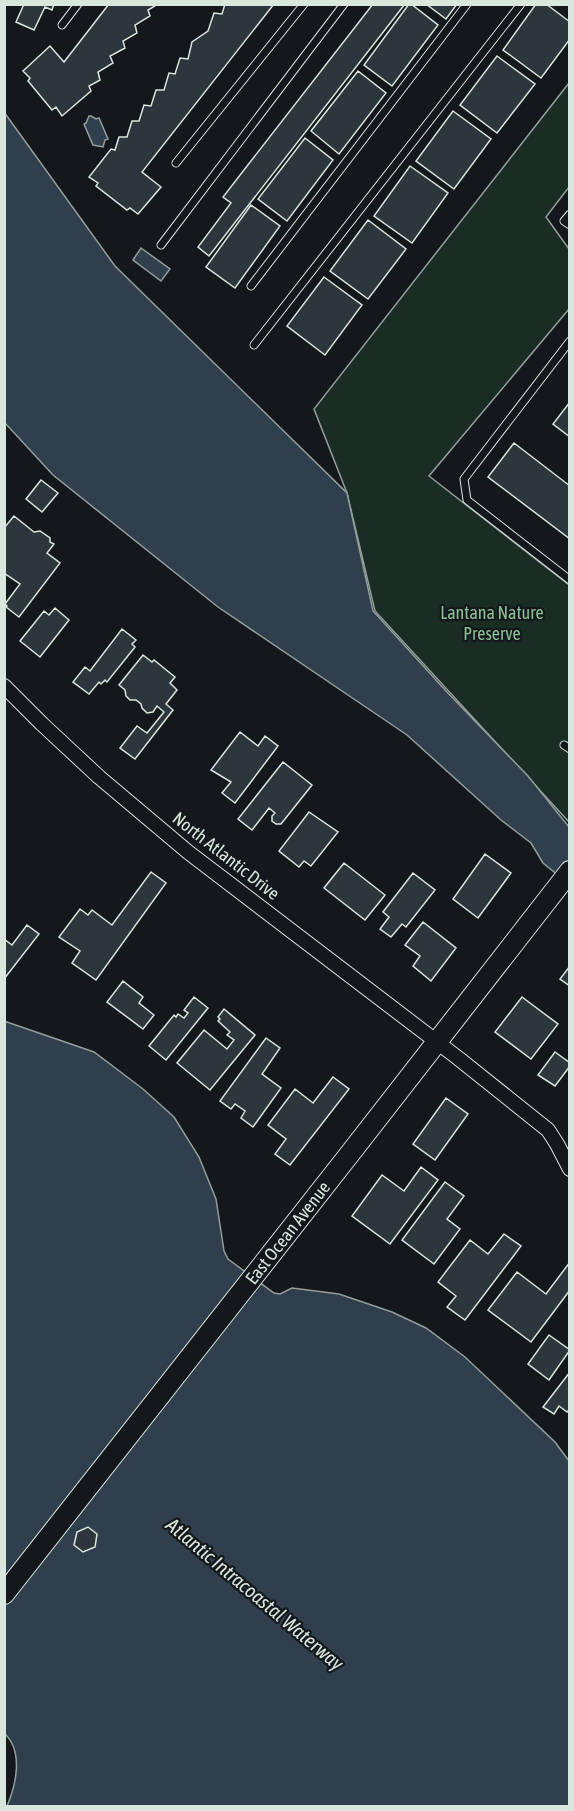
<svg xmlns="http://www.w3.org/2000/svg" width="574" height="1811" font-family="'Asap Condensed',sans-serif">
  <style>
    .green { fill: #1a2d24; stroke: #939e99; stroke-width: 1.5 }
    .water { fill: #2f3f4d; stroke: #939e99; stroke-width: 1.5 }
    .building { fill: #2c363c; stroke: #d8e6dc; stroke-width: 1.5 }
    .lines { fill: none; stroke-linecap: round; stroke-linejoin: round }
    .lane-casing { stroke: #d8e6dc; stroke-width: 9 }
    .street-casing { stroke: #d8e6dc; stroke-width: 16 }
    .secondary-casing { stroke: #d8e6dc; stroke-width: 22 }
    .lane { stroke: #14181c; stroke-width: 7 }
    .street { stroke: #14181c; stroke-width: 14 }
    .secondary { stroke: #14181c; stroke-width: 20 }
    .labels { text-anchor: middle; stroke-width: 4.5; stroke-linejoin: round; paint-order: stroke }
    .park-label { font-size: 18px; fill: #8ac095; stroke: #14181c }
    .street-label { font-size: 18px; fill: #d8e6dc; stroke: #14181c }
    .water-label { font-size: 20px; font-style: italic; fill: #d8e6dc; stroke: #14181c }
  </style>
  <rect width="100%" height="100%" fill="#14181c"/>
  <!-- green -->
  <path class="green" d="M569,83V187L546,217L569,249V309L429,476L569,585V822L375,611L347,493L314,409Z"/>
  <!-- water -->
  <path class="water" d="M4,112L115,266L347,493L373,611L446,691L528,776L569,827V884L543,863L531,843L501,820L407,735L218,607L53,475L5,423Z
    M89,116H91L96,119L99,118L108,139L105,140L103,147L93,145L84,124L86,123Z
    M141,248L170,269L161,281L133,260Z
    M4,1021L94,1052L143,1089L174,1117L199,1157L216,1199L224,1251L228,1259L274,1293L280,1294L292,1288L339,1294L392,1312L426,1328L465,1357L555,1442L569,1461V1806H7C16,1785 24,1751 4,1733Z"/>
  <!-- building -->
  <path class="building" d="M24,4H54L52,10L45,7L34,30L16,22Z
    M109,4H158L148,10L150,16L135,25L137,33L123,41L125,48L110,56L113,63L98,72L100,80L89,86L91,91L62,116L56,107L52,110L28,81L30,78L23,71L50,46L64,62Z
    M225,4H274L142,172L161,187L138,214L130,208L127,210L96,186L98,183L89,177L111,149L115,150L119,137H127L132,121H139L144,105L151,106L156,90H164L169,73L175,74L180,58L188,59L192,42L208,31L214,13L222,14Z
    M373,4H405L209,256L198,247L231,203L223,197Z
    M409,4H411L438,25L392,86L364,65Z
    M426,4H457L446,19Z
    M536,4H546L570,22V39L541,78L503,50Z
    M497,56L535,84L497,133L460,105Z
    M358,71L386,93L339,154L311,131Z
    M453,111L491,139L454,189L416,161Z
    M305,138L333,160L287,221L258,199Z
    M410,166L448,193L412,243L374,216Z
    M251,205L280,226L235,288L206,267Z
    M368,220L406,249L368,299L330,271Z
    M324,277L362,305L325,355L287,326Z
    M570,402V437L553,424Z
    M514,443L570,486V539L488,477Z
    M41,480L58,493L42,512L26,499Z
    M14,516L34,532L40,531L50,538V542L54,544L47,553L60,563L19,617L6,607L7,606L5,604L20,584L4,573V528Z
    M55,608L69,620L40,657L20,641L44,611L49,615Z
    M122,629L136,640L132,644L135,647L107,682L105,680L101,684L99,682L89,694L73,682L85,667L90,671Z
    M143,655L152,662L154,660L175,677L170,683L177,690L166,704L173,710L135,759L120,748L137,726L147,733L164,712L157,706L153,712L147,713L142,708L141,704L136,700H130L126,696L125,690L119,685Z
    M240,732L258,746L265,736L278,746L235,803L222,793L231,782L211,770Z
    M283,762L312,785L281,824H276L272,821V816L275,813L269,808L252,830L238,819Z
    M309,812L338,832L311,866L304,861L299,867L279,851Z
    M485,854L511,873L478,918L453,899Z
    M344,863L385,895L365,920L324,888Z
    M151,872L166,883L96,980L72,963L80,951L59,937L80,909L88,915L92,910L112,925Z
    M413,873L435,890L406,927L402,924L391,937L380,929L389,917L383,912Z
    M423,922L456,948L431,981L413,966L420,956L405,945Z
    M27,925L39,934L4,979V939L12,945Z
    M570,966V986L560,979Z
    M123,981L143,997L139,1003L154,1015L143,1029L107,1002Z
    M194,997L208,1008L166,1060L149,1046L174,1015L176,1017L178,1014L184,1018L188,1013L184,1010Z
    M522,997L558,1024L531,1059L495,1032Z
    M224,1009L255,1035L210,1090L177,1063L204,1030L227,1049L234,1040L227,1035L230,1032L218,1021L220,1019L218,1017Z
    M266,1038L280,1048L262,1074L281,1088L253,1127L241,1118L245,1111L235,1104L231,1109L220,1101Z
    M555,1052L570,1063V1066L555,1086L538,1075Z
    M333,1077L349,1089L290,1165L275,1154L286,1139L268,1125L295,1089L313,1103Z
    M446,1098L468,1114L435,1160L413,1144Z
    M421,1167L438,1180L390,1244L352,1216L382,1175L404,1191Z
    M445,1182L464,1196L447,1219L460,1229L434,1264L402,1240Z
    M504,1234L521,1246L465,1320L447,1307L456,1296L438,1282L470,1240L488,1254Z
    M570,1262V1290L531,1342L488,1310L517,1272L546,1294Z
    M549,1335L570,1350L549,1380L528,1364Z
    M570,1372V1409L567,1412L559,1406L554,1414L543,1407Z
    M88,1527L97,1534L95,1547L83,1552L74,1545L77,1532Z"/>
  <g class="lines">
    <!-- lane casing -->
    <g class="lane-casing">
      <path id="lane" d="M62,25L78,4
        M176,163L304,4
        M570,214L564,221L570,225
        M161,245L344,4
        M251,286L467,4
        M570,341L464,479L467,500L570,580
        M254,345L521,4
        M564,745L570,749"/>
    </g>
    <!-- street casing -->
    <g class="street-casing">
      <path id="street" d="M4,686L42,724L99,777L188,852L458,1058L548,1130L557,1144L570,1169"/>
    </g>
    <!-- secondary casing -->
    <g class="secondary-casing">
      <path id="secondary" d="M4,1594L352,1151L570,871"/>
    </g>
    <!-- lane -->
    <use href="#lane" class="lane"/>
    <!-- street -->
    <use href="#street" class="street"/>
    <!-- secondary -->
    <use href="#secondary" class="secondary"/>
  </g>
  <g class="labels">
    <!-- park labels -->
    <g class="park-label">
      <text x="492" y="619">Lantana Nature<tspan x="492" dy="21">Preserve</tspan></text>
    </g>
    <!-- street labels -->
    <g class="street-label">
      <text transform="translate(226 856) rotate(38)" y="6">North Atlantic Drive</text>
      <text transform="translate(288 1233) rotate(-52)" y="6">East Ocean Avenue</text>
    </g>
    <!-- water labels -->
    <g class="water-label">
      <text transform="translate(255 1594) rotate(40)" y="7">Atlantic Intracoastal Waterway</text>
    </g>
  </g>
  <!-- border -->
  <rect width="574" height="1811" fill="none" stroke="#d8e6dc" stroke-width="12"/>
</svg>
